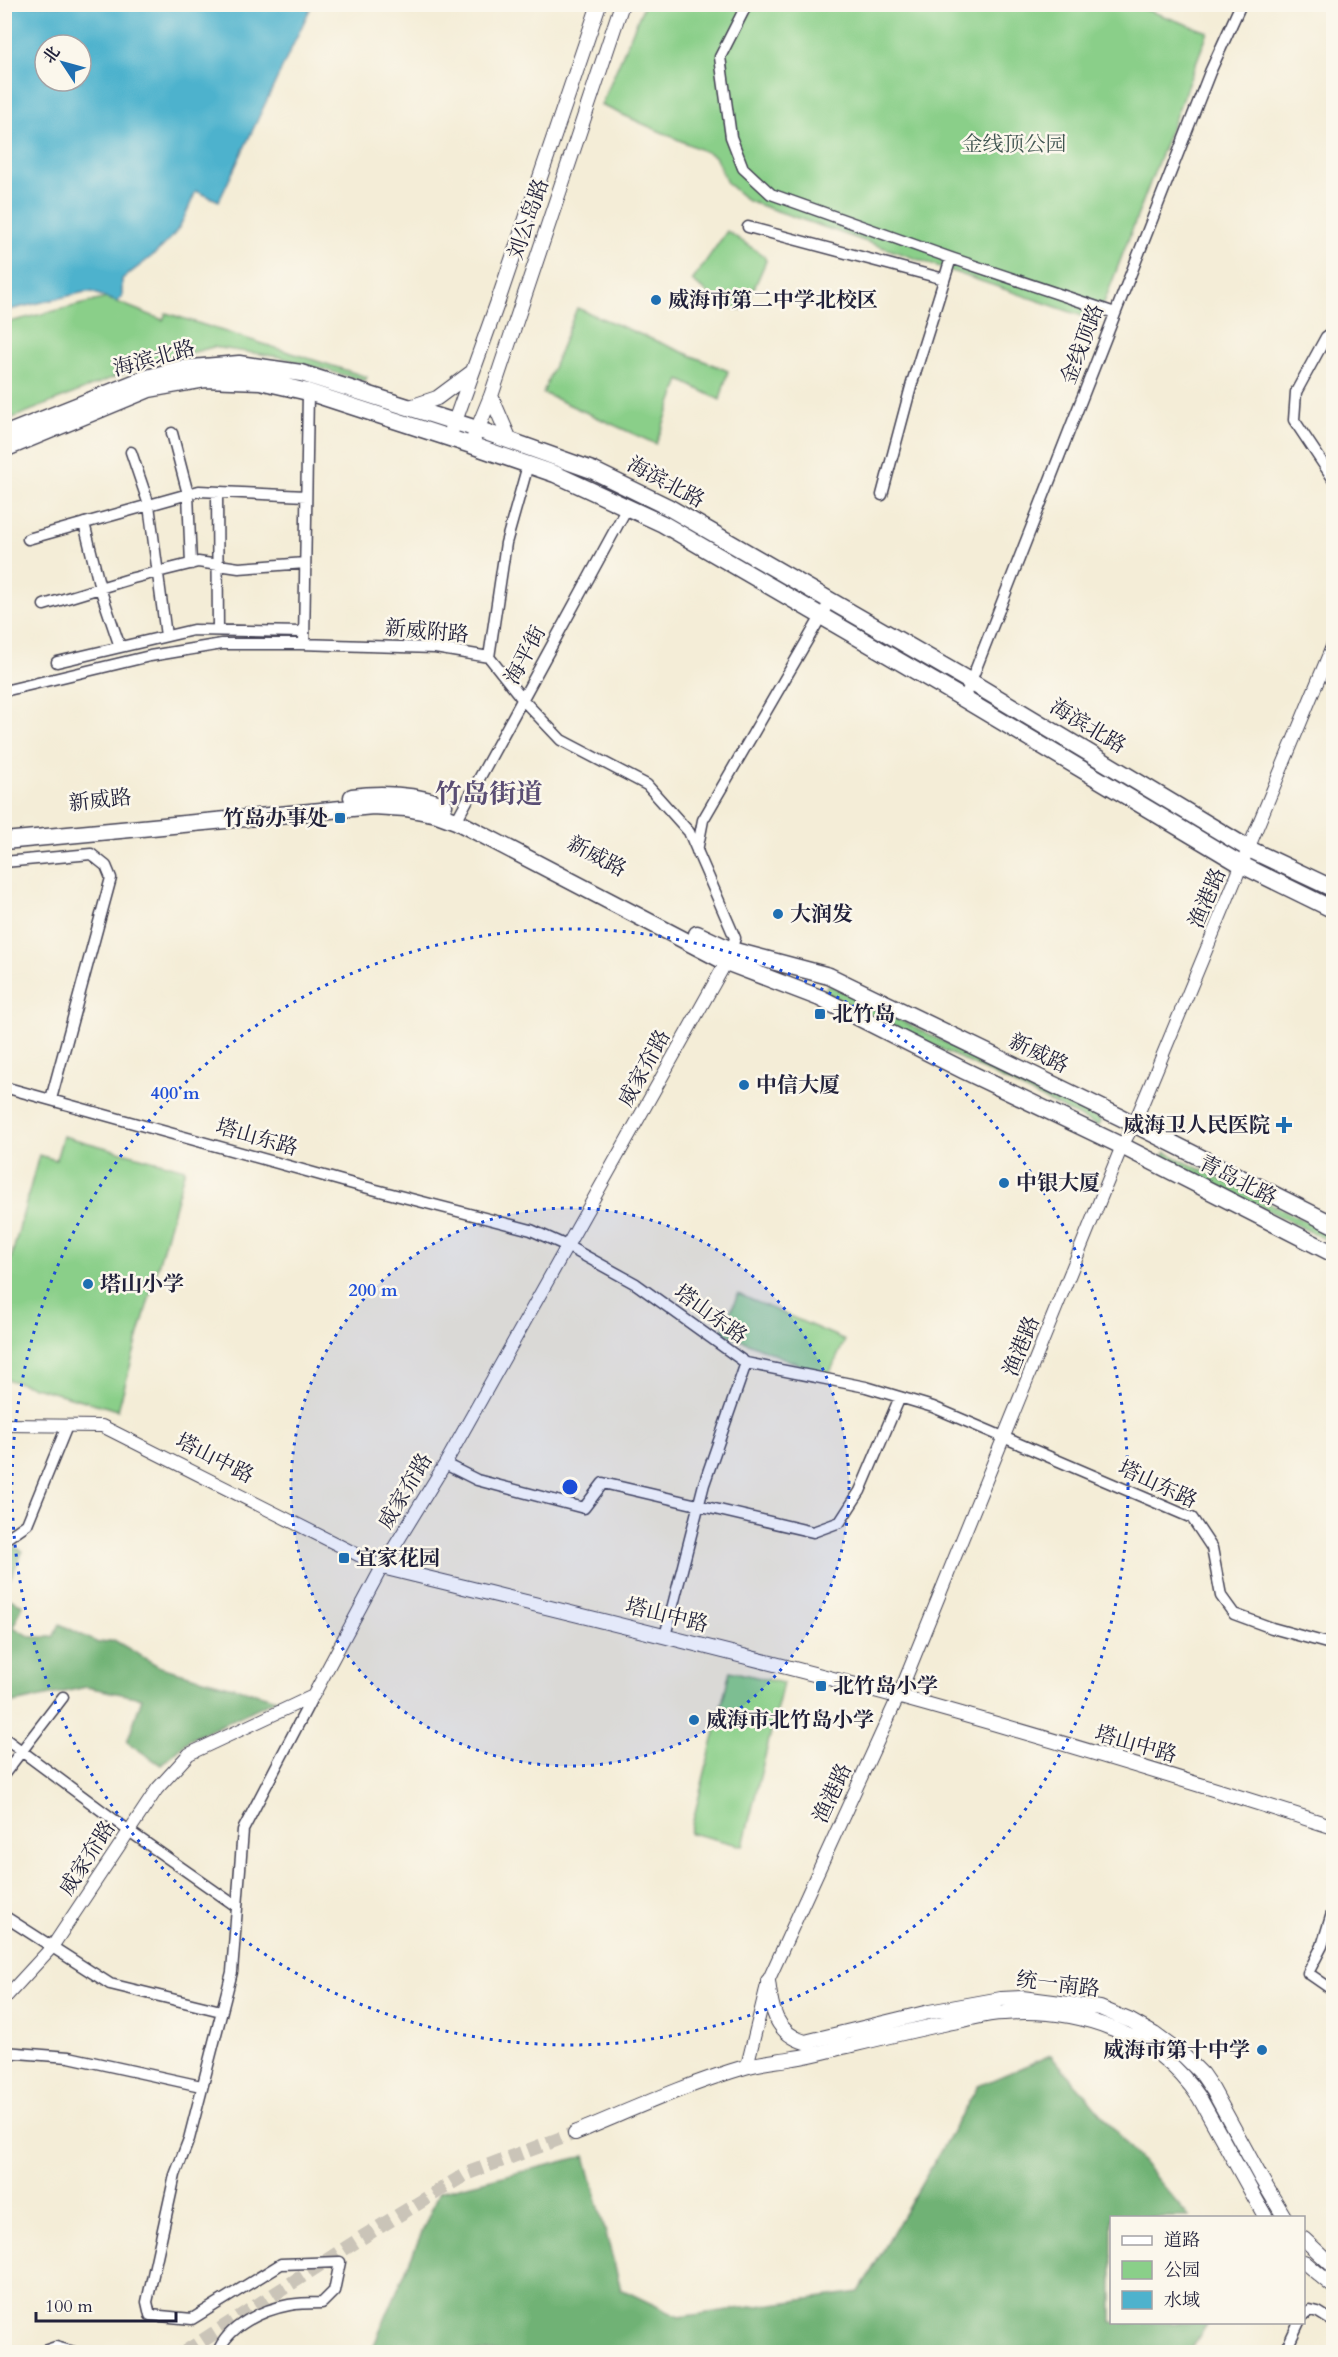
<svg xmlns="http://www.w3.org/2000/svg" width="1338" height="2357" font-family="Cardo,'Noto Serif SC',serif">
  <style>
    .green { fill: #8acf89; stroke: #567862; stroke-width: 1.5 }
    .forest { fill: #6fb275; stroke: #486a58; stroke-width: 1.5 }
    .water { fill: #4eb2cd; stroke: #386a84; stroke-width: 1.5; fill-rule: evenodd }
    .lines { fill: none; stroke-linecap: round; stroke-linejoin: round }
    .secondary-tunnel { stroke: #cac4b8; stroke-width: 14; stroke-dasharray: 14 7; stroke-linecap: butt }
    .minor-casing { stroke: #424052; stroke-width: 13 }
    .tertiary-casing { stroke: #424052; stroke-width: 14 }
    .secondary-casing { stroke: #424052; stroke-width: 16 }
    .primary-casing { stroke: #424052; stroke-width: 19 }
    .minor { stroke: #fff; stroke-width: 10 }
    .tertiary { stroke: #fff; stroke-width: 12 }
    .secondary { stroke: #fff; stroke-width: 14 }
    .primary { stroke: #fff; stroke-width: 16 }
    .ring { fill: none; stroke: #1d4ed8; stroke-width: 3; stroke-dasharray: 3 6 }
    .poi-dot { fill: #1f6fb2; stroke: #fbf7ec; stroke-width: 2 }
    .labels { text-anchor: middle; stroke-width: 5; stroke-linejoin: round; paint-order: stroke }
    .park-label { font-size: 21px; fill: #415652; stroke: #fbf7ec }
    .street-label { font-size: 21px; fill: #22223b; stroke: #fbf7ec }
    .poi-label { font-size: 21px; font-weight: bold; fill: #22223b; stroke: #fbf7ec; text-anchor: start }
    .district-label { font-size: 27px; font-weight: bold; fill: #5a4e74; stroke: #fbf7ec }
    .centre { fill: #1d4ed8; stroke: #fbf7ec; stroke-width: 3 }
    .ring-label { font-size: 18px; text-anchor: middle; font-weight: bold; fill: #1d4ed8; stroke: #fbf7ec; stroke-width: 5; stroke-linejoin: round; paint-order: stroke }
  </style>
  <rect width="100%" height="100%" fill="#fbf7ec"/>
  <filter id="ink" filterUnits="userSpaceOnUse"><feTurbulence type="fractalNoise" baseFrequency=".0167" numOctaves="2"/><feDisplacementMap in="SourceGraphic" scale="12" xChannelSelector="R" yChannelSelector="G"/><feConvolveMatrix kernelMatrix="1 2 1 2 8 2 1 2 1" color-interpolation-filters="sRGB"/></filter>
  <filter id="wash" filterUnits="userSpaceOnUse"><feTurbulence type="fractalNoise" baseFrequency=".008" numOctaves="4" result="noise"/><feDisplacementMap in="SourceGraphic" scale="24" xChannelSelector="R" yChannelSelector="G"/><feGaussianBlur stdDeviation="1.35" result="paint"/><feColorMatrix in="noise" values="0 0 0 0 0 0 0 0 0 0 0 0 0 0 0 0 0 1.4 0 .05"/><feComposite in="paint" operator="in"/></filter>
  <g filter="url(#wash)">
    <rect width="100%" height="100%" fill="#f4edd7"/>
    <!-- green -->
    <path class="green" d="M1130,4L1208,32L1097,321L748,201L727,183L715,156L601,105L644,5Z
      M727,231L764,256L766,261L745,309C726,311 707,292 692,281Z
      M107,298L163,320L166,313L367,377L365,381L280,357L213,347L142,366L5,421V323Z
      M577,308L728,371L720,400L680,380L656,444L543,393Z
      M828,984L1101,1120L1098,1126L825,992Z
      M63,1136L185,1169L118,1410L5,1379V1365L8,1353L4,1351L5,1281L39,1155L56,1160Z
      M1165,1152L1333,1235V1243L1163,1158Z
      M738,1294L845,1340L828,1377L722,1332Z
      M730,1671L783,1683L743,1846L690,1833Z"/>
    <!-- forest -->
    <path class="forest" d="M9,1544L23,1551L5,1589V1547Z
      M5,1597L23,1605L13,1627L31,1637H53L60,1624L98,1643L114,1640L160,1667L277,1699L189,1740L161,1765L127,1742L142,1698L86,1687L5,1705Z
      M1051,2055L1189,2217L1112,2218V2322L1208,2323L1189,2352H371L439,2192L585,2156L621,2289L679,2317L859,2292L978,2086Z"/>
    <!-- water -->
    <path class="water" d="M4,5H312L219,201L196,191C190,204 185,218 178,229C163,250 142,264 122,279V297L117,302L92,292H85L5,311ZM45,45H81V81H45Z"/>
  </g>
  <g filter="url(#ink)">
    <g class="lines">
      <!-- secondary-tunnel -->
      <path class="secondary-tunnel" d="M185,2352L366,2235L468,2173L575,2133"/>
      <!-- minor casing -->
      <g class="minor-casing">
        <path id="minor" d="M747,4L720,57L731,137L743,168L771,194L951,258L1115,313
          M748,227L944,279
          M1334,331L1326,337L1296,392L1294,420L1334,480
          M172,433L188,494L191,564
          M131,452L149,505L166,636
          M217,492L218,630
          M882,495L912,383L951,258
          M84,523L100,588L120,647
          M28,539L199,491L306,496
          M44,605L133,578L198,562L239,568L305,563
          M304,644L308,392
          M489,657L506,543L528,465
          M57,662L193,630L303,632
          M4,691L150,656L222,644H300L435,648L489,657L523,700L561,740L647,785L689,832L735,938L731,950
          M964,699L1210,72L1241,4
          M456,821L628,506
          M697,851L703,820L830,601
          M4,862L91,854L106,866L111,878L51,1099
          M4,1087L353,1184L531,1230L567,1246L636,1284L746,1363L866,1387L933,1407L1192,1518L1212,1548L1221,1596L1234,1614L1272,1628L1334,1645
          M445,1464L477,1480L584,1508L603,1483L813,1532L840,1522L860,1491L900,1397
          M4,1540L27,1524L67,1426
          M665,1636L704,1484L746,1363
          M4,1738L129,1831L236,1906
          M4,1774L63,1697
          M1334,1907L1322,1946L1308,1973L1334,1991
          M4,1916L110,1984L221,2011
          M4,2052L69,2057L201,2086
          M1304,2315L1310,2310L1318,2312L1334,2322
          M41,2352L56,2347L74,2352
          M218,2352C228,2326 262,2310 289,2305C299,2303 311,2303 322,2303L334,2291L340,2262L281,2264L192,2319L150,2315L147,2302L175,2175L189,2139L232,1972L243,1830L313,1696
          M1285,2352L1299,2322"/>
      </g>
      <!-- tertiary casing -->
      <g class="tertiary-casing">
        <path id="tertiary" d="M4,1425L102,1426L382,1567
          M4,1999L52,1947L157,1789L189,1754L313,1696L382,1567L445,1464L729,957
          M747,2066L768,1981L898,1697L1122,1146L1134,1124L1334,642"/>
      </g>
      <!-- secondary casing -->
      <g class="secondary-casing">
        <path id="secondary" d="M491,396L510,440
          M410,407L437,398L472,372
          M449,438L497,304L599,4
          M471,445L491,396L622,4
          M382,1567C554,1609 726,1650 897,1696C1043,1736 1189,1781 1334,1827
          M768,1981C771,2008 775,2033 805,2042L929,2012L1001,1999L1022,1998L1100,2008L1131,2021L1154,2034L1184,2056L1202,2074L1213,2090L1261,2178L1285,2218
          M575,2133C631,2110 687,2084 745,2067C761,2062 778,2061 794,2058C814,2055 833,2049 852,2045C889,2036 926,2027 963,2020C976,2017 990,2013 1004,2013C1078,2007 1156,2033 1199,2097L1266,2218
          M1304,2239L1334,2267
          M1304,2262L1334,2287"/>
      </g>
      <!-- primary casing -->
      <g class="primary-casing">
        <path id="primary" d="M4,435L144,379L180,369L239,364L301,373L477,429L592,470L668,507L971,682L1249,849L1334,889
          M4,449L149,389L205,379L260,381L308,392L471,445L555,474L663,524L964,699L1242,865L1334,910
          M352,797C383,793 414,795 444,805
          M4,841L373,806L406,808L437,814L456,821L726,962L820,998L963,1070L1122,1146L1334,1254
          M697,934L731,950L829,976L1120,1117L1334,1225"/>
      </g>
      <!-- minor -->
      <use href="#minor" class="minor"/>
      <!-- tertiary -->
      <use href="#tertiary" class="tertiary"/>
      <!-- secondary -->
      <use href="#secondary" class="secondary"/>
      <!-- primary -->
      <use href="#primary" class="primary"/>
    </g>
  </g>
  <!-- distance rings -->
  <circle cx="570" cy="1487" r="279" fill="#1d4ed8" fill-opacity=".12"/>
  <g class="ring">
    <circle cx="570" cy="1487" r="279"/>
    <circle cx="570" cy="1487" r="558"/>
  </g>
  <!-- markers -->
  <g class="poi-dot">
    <circle cx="656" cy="300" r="6"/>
    <rect x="334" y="812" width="12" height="12" rx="3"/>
    <circle cx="778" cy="914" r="6"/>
    <rect x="814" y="1008" width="12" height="12" rx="3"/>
    <circle cx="744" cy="1085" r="6"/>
    <path d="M1281 1116h6v6h6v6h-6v6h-6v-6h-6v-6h6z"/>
    <circle cx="1004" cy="1183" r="6"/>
    <circle cx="88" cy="1284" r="6"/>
    <rect x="338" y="1552" width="12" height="12" rx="3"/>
    <rect x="815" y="1680" width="12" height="12" rx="3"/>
    <circle cx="694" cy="1720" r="6"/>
    <circle cx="1262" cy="2050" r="6"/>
  </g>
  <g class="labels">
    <!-- park labels -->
    <g class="park-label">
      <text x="1014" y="151">金线顶公园</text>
    </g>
    <!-- street labels -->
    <g class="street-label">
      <text transform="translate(528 219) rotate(-71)" y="7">刘公岛路</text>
      <text transform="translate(1082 344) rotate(-69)" y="7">金线顶路</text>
      <text transform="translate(154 358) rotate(-15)" y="7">海滨北路</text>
      <text transform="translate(666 482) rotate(28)" y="7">海滨北路</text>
      <text transform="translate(427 631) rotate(5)" y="7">新威附路</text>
      <text transform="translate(525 655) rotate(-62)" y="7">海平街</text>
      <text transform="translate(1088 726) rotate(31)" y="7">海滨北路</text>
      <text transform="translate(100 800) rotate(-6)" y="7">新威路</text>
      <text transform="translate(597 856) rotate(28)" y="7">新威路</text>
      <text transform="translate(1207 898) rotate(-67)" y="7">渔港路</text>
      <text transform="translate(1039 1053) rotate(26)" y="7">新威路</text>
      <text transform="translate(644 1068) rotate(-61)" y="7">威家夼路</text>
      <text transform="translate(257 1137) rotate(16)" y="7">塔山东路</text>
      <text transform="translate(1238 1180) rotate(27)" y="7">青岛北路</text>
      <text transform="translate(711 1314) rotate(36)" y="7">塔山东路</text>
      <text transform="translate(1021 1346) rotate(-68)" y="7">渔港路</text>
      <text transform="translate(215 1458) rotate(27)" y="7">塔山中路</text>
      <text transform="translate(1158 1484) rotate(25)" y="7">塔山东路</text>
      <text transform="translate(405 1491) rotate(-59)" y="7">威家夼路</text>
      <text transform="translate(667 1615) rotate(14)" y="7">塔山中路</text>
      <text transform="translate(1136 1744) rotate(16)" y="7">塔山中路</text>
      <text transform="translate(832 1793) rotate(-65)" y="7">渔港路</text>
      <text transform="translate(87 1858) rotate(-57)" y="7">威家夼路</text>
      <text transform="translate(1058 1984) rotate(7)" y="7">统一南路</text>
    </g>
    <!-- poi labels -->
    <g class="poi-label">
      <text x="668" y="307">威海市第二中学北校区</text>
      <text x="328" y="825" text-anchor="end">竹岛办事处</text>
      <text x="790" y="921">大润发</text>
      <text x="832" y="1021">北竹岛</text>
      <text x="756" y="1092">中信大厦</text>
      <text x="1270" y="1132" text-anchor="end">威海卫人民医院</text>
      <text x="1016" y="1190">中银大厦</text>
      <text x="100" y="1291">塔山小学</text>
      <text x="356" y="1565">宜家花园</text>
      <text x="833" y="1693">北竹岛小学</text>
      <text x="706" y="1727">威海市北竹岛小学</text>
      <text x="1250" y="2057" text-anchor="end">威海市第十中学</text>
    </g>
    <!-- district labels -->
    <g class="district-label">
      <text x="489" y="803">竹岛街道</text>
    </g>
  </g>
  <circle cx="570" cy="1487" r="9" class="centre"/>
  <g class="ring-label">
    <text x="175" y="1099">400 m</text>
    <text x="373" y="1296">200 m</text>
  </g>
  <!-- margin -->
  <rect width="1338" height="2357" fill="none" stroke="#fbf7ec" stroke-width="24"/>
  <!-- legend -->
  <rect x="1110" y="2216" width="195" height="108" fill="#fbf7ec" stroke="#a4a2a5" stroke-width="1.5"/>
  <rect x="1122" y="2236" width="30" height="9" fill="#ffffff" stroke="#a4a2a5" stroke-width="1.5"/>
  <text x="1164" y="2246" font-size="18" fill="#22223b">道路</text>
  <rect x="1122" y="2261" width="30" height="18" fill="#8acf89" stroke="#a4a2a5" stroke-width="1.5"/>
  <text x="1164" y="2276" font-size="18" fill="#22223b">公园</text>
  <rect x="1122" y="2291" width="30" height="18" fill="#4eb2cd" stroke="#a4a2a5" stroke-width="1.5"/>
  <text x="1164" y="2306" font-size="18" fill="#22223b">水域</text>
  <!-- north arrow -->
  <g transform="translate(63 63) rotate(306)"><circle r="28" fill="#fbf7ec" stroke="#a4a2a5" stroke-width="1.5"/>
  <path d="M0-4.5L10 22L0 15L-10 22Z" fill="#1f6fb2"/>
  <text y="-9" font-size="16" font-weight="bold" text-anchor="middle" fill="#22223b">北</text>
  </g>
  <!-- scale -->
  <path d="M36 2312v9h140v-9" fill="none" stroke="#22223b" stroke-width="3"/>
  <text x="45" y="2312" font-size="18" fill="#22223b" stroke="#fbf7ec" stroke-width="4.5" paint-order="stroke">100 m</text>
</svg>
